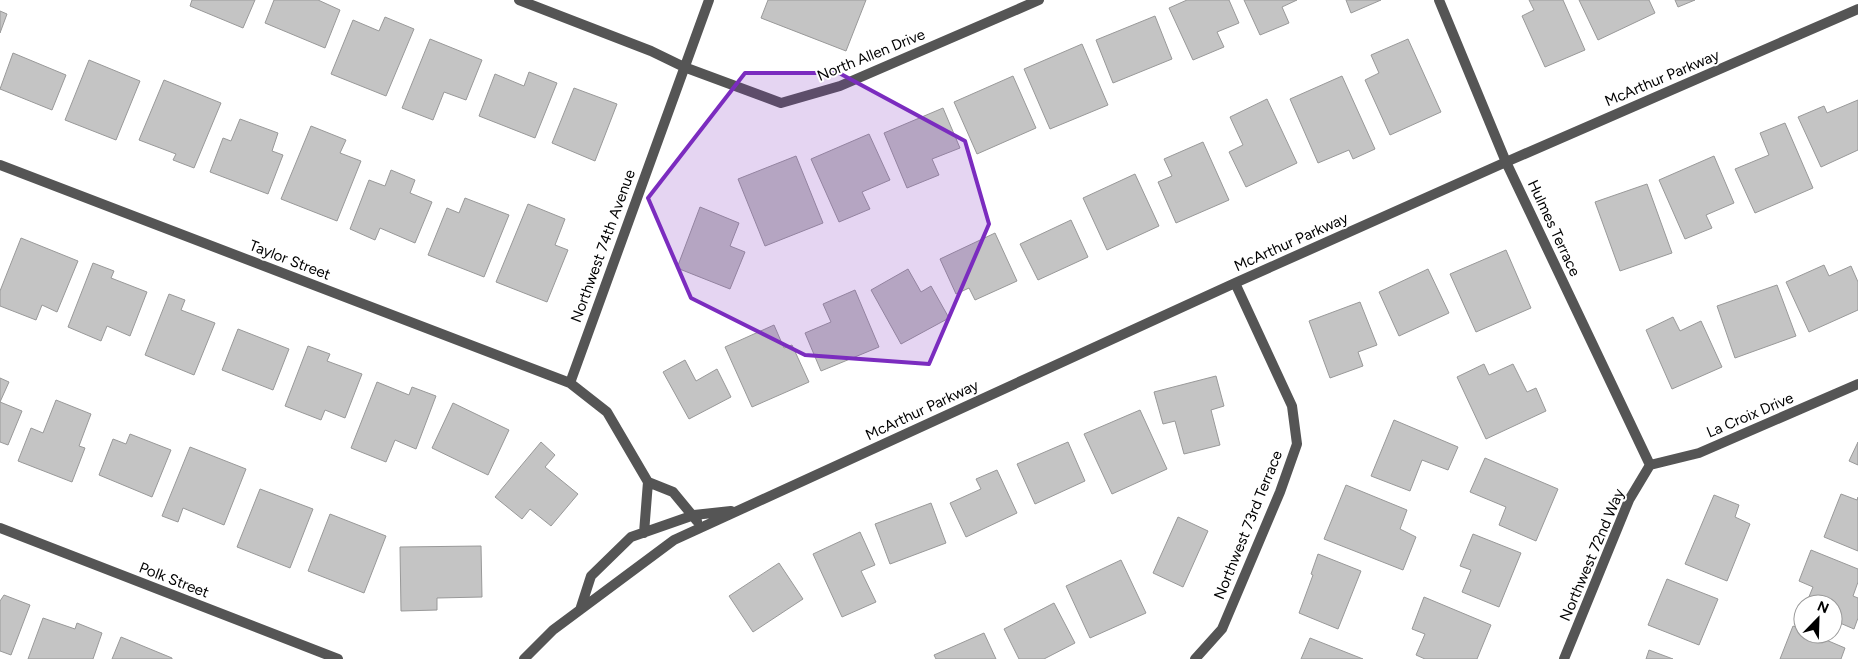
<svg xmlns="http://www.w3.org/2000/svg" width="1858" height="659" font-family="Figtree,sans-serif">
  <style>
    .building { fill: #c4c4c4; stroke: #999 }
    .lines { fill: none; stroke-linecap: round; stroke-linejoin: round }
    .street { stroke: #555; stroke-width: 10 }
    .marked { fill: #7b2cbf; fill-opacity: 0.2; stroke: #7b2cbf; stroke-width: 4; stroke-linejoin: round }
    .labels { text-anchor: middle; stroke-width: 4; stroke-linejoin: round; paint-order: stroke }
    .street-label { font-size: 15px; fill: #000; stroke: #fff }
  </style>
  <rect width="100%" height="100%" fill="#fff"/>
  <!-- building -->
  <path class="building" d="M192,0H255L243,28L190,6Z
    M274,0H318L340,10L325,48L265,23Z
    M768,0H866L846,51L761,18Z
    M1187,0H1229L1239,23L1217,32L1224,47L1193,60L1169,8Z
    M1244,0H1297L1282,7L1289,23L1260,35Z
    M1346,0H1381L1351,13Z
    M1529,0H1563L1585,50L1545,67L1522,16L1534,10Z
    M1579,0H1649L1655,13L1598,40Z
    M1675,0H1695L1678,7Z
    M0,11L7,14L0,33Z
    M1155,16L1172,59L1113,83L1096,40Z
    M385,17L414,29L386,96L331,74L353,20L379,31Z
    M430,39L482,60L466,100L444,92L433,120L402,108Z
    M1408,39L1441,112L1390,135L1365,80L1379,73L1371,55Z
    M1082,44L1108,105L1050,129L1024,69Z
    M13,53L66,75L52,110L0,89Z
    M89,60L140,81L116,140L65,120Z
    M529,72L557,83L535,138L479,116L495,74L524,86Z
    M1013,76L1036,128L977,154L954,102Z
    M1342,76L1375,149L1353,159L1349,150L1318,163L1290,99Z
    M164,80L221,103L194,168L173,160L176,154L139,140Z
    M574,88L617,104L595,161L552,143Z
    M1267,99L1297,163L1246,187L1229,152L1243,145L1230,117Z
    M1858,100V150L1821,167L1798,117L1824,106L1827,113Z
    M943,108L960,148L932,159L939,175L907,188L884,133Z
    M240,119L278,133L272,151L283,155L268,194L210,172L223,138L231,141Z
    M1785,123L1813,188L1755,213L1735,169L1769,155L1760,133Z
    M311,126L346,140L340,153L361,161L337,221L281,199Z
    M869,134L890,180L862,192L870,209L839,222L811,159Z
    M1203,142L1229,200L1176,223L1158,182L1172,176L1164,159Z
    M796,156L823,223L765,246L738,179Z
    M1714,156L1734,203L1706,215L1712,228L1685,239L1659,180Z
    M391,170L415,180L410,193L432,202L415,243L380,228L375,240L350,229L369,180L385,186Z
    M1135,174L1159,226L1107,250L1083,198Z
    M1647,184L1672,253L1620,271L1595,202Z
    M465,198L509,215L484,277L428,255L447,208L459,213Z
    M528,204L565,219L555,245L568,250L547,302L496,282Z
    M700,207L739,223L730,246L745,252L730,289L677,268Z
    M1071,220L1088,257L1038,280L1020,244Z
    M995,233L1017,281L975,300L969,288L956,294L940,259Z
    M21,238L78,261L57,312L42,305L36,320L0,306V291Z
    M1506,250L1531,308L1476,332L1450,274Z
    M93,263L114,271L111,278L147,292L130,336L107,326L101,341L68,327Z
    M1824,265L1829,276L1851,266L1858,282V310L1809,332L1786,282Z
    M908,269L921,292L931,286L949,318L901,344L871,290Z
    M1428,269L1449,313L1399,336L1379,292Z
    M1777,285L1796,336L1735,358L1717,306Z
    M855,290L879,347L821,371L805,333L831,322L823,304Z
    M169,294L185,300L181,310L215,323L194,375L145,355Z
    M1360,302L1377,345L1358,352L1363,366L1330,378L1309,321Z
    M1673,317L1680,331L1701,321L1722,367L1672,389L1646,330Z
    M774,325L784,348L792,345L809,382L752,407L725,347Z
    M238,329L289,349L273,390L222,370Z
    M308,346L330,354L327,361L362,374L345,418L325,410L321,420L285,406Z
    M685,360L696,381L717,369L731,397L689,419L663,372Z
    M1484,364L1489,375L1513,364L1527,392L1536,388L1546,411L1486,439L1457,377Z
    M1216,376L1224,406L1211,410L1220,445L1184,454L1175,421L1163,424L1154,392Z
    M0,378L9,382L0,402Z
    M377,382L409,395L412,387L436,396L416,449L395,440L386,462L351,448Z
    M56,400L91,414L79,446L85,448L72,482L18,461L31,428L43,433Z
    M0,402L22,411L8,445L0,442Z
    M453,403L509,430L488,475L432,448Z
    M1140,410L1167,469L1112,494L1084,434Z
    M1394,420L1458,447L1448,470L1422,460L1410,491L1371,476Z
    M130,434L171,450L152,497L99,475L113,439L126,444Z
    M541,442L555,455L545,467L578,494L551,526L530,509L522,519L495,497Z
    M1068,442L1085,481L1035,504L1017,464Z
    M1858,442V465L1849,461Z
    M190,447L246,469L224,525L183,508L178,522L162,516Z
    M1485,458L1558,489L1536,541L1499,525L1506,507L1470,492Z
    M997,470L1017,513L966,537L950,503L981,489L976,479Z
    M1346,485L1407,510L1400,529L1416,537L1403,570L1324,539Z
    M260,489L313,509L290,568L237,547Z
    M1841,494L1857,500L1858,497V551L1824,537Z
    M1714,495L1739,505L1735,517L1750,524L1727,581L1685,564Z
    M931,503L946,543L890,564L875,524Z
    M330,514L386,536L364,593L308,571Z
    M1178,517L1208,531L1183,587L1153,573Z
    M860,532L875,565L861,571L876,602L842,617L813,554Z
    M1473,534L1521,553L1499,607L1462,592L1471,570L1460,566Z
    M481,546L482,597L437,598V610L401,611L400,547Z
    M1811,550L1858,569V582L1853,596L1858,598V618L1854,629L1833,620V604H1806L1813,587L1799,581Z
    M1318,554L1361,571L1338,629L1299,613L1313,575L1311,574Z
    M1121,560L1146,613L1090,638L1066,586Z
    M779,563L803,599L753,632L729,596Z
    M1667,579L1718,599L1699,645L1648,625Z
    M4,595L30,605L11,655L0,651V601Z
    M1424,597L1491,625L1477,659H1425L1416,655L1425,634L1412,629Z
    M1054,603L1075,643L1044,659H1019L1004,629Z
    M43,618L75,629L77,623L102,633L93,659H28Z
    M1793,626L1803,630V634H1812L1845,648L1841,659H1780Z
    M984,633L996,659H936L934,655Z
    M121,637L172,658V659H112Z
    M1310,638L1363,659H1301Z
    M1649,650L1673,659H1646Z"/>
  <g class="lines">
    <!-- street -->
    <path class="street" d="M519,0L651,51L684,67L781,103L840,86L1039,0
      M1439,0L1506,162L1650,465
      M0,165L570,383
      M1650,465L1699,453L1858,384
      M648,482L673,492L697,521
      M0,528L338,659
      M644,533L648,482L607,412L570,383L709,0
      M580,610L591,576L631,537L694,515L731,511
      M524,659L553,630L674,540L1235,283L1506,162L1858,9
      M1195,659L1222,629L1280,492L1297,444L1292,406L1235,283
      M1564,659L1629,500L1650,465"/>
  </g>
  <!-- marked area -->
  <path class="marked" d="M745,73H839L965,141L989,224L929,364L805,355L691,298L648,198Z"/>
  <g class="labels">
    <!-- street labels -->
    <g class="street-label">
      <text transform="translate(871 55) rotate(-22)" y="5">North Allen Drive</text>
      <text transform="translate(1662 78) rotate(-23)" y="5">McArthur Parkway</text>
      <text transform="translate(1554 228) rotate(65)" y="5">Hulmes Terrace</text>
      <text transform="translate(1291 242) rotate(-24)" y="5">McArthur Parkway</text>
      <text transform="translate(603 246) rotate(-70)" y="5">Northwest 74th Avenue</text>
      <text transform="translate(290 260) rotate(21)" y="5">Taylor Street</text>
      <text transform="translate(922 410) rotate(-25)" y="5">McArthur Parkway</text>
      <text transform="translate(1750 415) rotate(-23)" y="5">La Croix Drive</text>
      <text transform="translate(1248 525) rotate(-68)" y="5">Northwest 73rd Terrace</text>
      <text transform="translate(1592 555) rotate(-67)" y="5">Northwest 72nd Way</text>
      <text transform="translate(174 580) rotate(21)" y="5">Polk Street</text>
    </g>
  </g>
  <!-- north arrow -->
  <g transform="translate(1818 619) rotate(23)"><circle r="24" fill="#ffffff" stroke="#999999"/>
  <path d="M0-4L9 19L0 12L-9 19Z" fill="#000000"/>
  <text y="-8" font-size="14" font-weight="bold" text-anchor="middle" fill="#000000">N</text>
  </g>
</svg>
